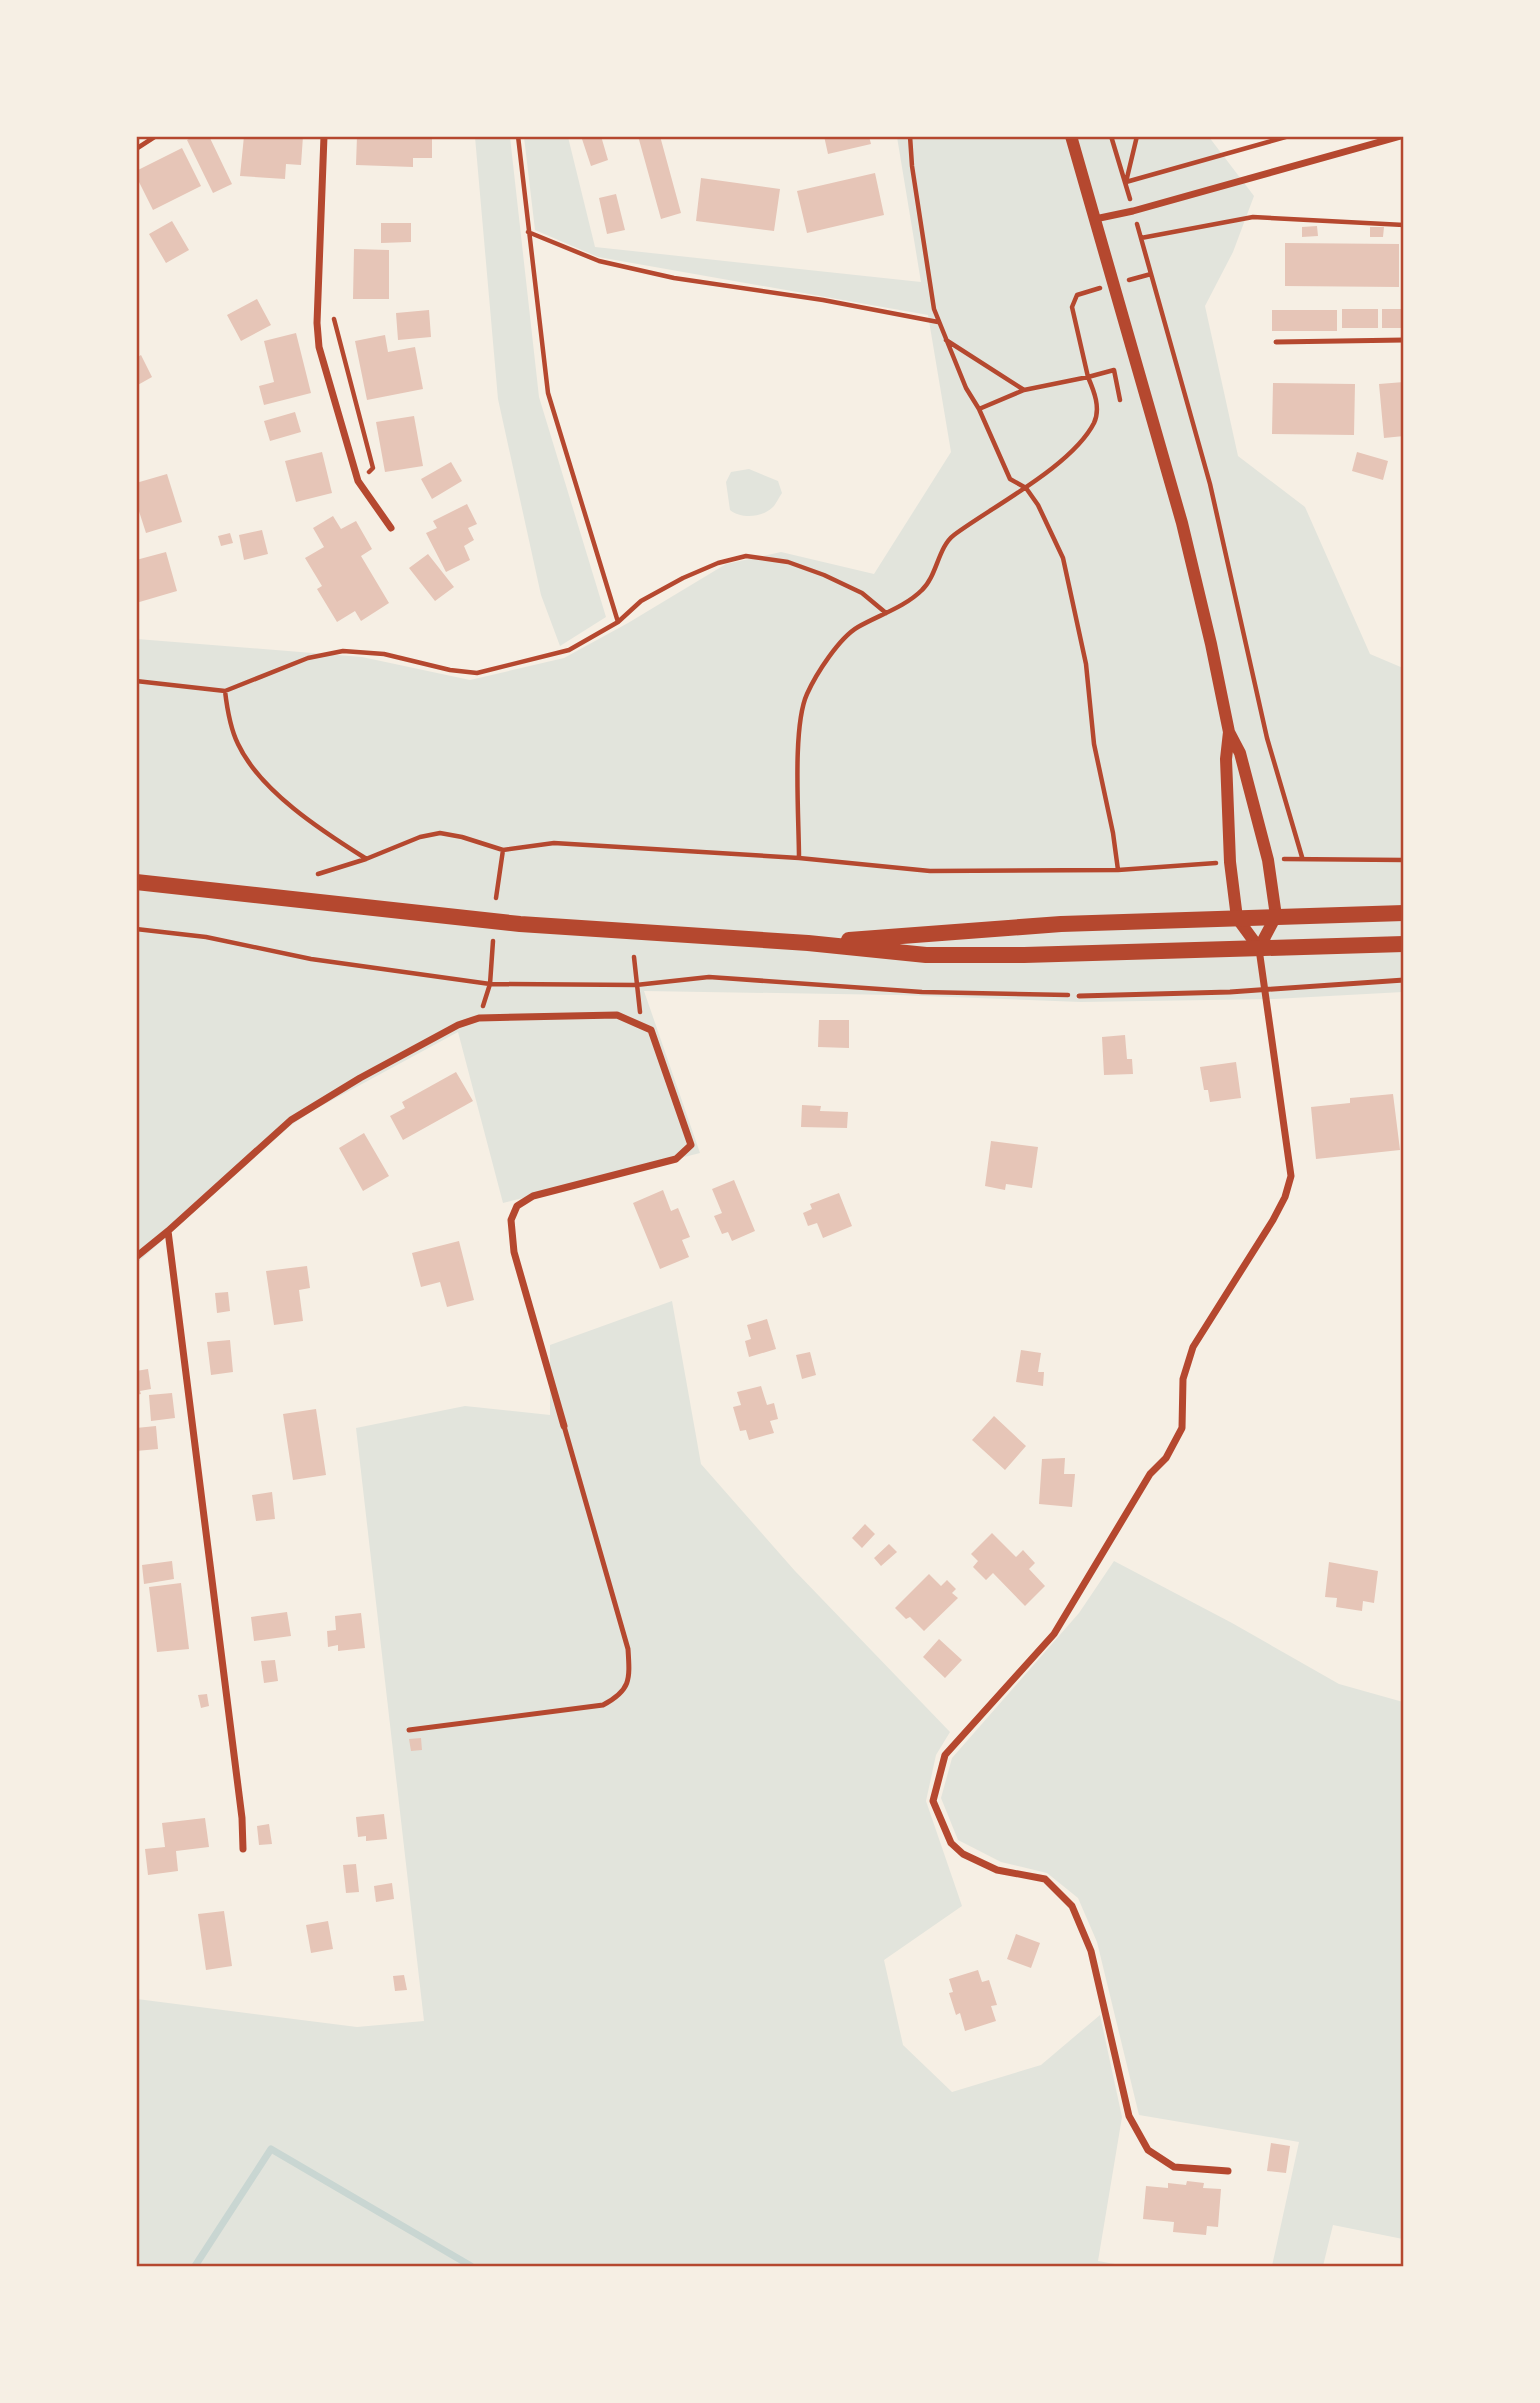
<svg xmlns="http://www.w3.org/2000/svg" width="1540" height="2403" font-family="'Exo 2',sans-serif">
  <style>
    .green { fill: #e2e4dc }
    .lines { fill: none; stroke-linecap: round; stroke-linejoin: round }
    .stream { stroke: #c9d6d2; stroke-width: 7 }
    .building { fill: #e6c5b7 }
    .path { stroke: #b5482f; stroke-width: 4.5 }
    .service { stroke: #b5482f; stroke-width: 5 }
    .minor { stroke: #b5482f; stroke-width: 7 }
    .tertiary { stroke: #b5482f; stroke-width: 12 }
    .primary { stroke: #b5482f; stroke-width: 16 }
    .neatline { fill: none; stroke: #b5482f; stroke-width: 2.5 }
  </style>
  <rect width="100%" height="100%" fill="#f6efe4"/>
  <!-- green -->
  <path class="green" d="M475,137H510L539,397L606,617L560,646L541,595L498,399Z
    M524,137H568L595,247L921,282L897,137H1209L1254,196L1233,252L1205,306L1238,456L1305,507L1370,654L1403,668V992L1274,999L1081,1002L897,995L644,991L700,1153L503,1203L458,1032L312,1111L290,1126L137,1263V639L362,657L470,680L564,658L628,623L726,564L781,552L874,574L951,452L928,315L598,257L535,230Z
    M749,469L778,481L782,493C779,497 776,504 773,507C762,518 741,519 730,510L726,482L731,472Z
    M672,1301L701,1464L795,1571L950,1732L936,1755L926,1801L962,1906L884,1960L903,2045L952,2092L1041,2065L1100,2015L1122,2117L1098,2261L1126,2266H137V1999L357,2027L424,2021L356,1428L465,1406L550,1415V1345Z
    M1114,1561L1232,1623L1339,1684L1403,1702V2239L1333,2225L1323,2266H1272L1299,2142L1139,2115L1097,1942L1078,1898L1047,1873L1001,1862L958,1840L941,1798L952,1758L1079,1613Z"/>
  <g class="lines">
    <!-- stream -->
    <path class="stream" d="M195,2266L271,2149L471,2266"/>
  </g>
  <!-- building -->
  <path class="building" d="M194,136H209L232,184L213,193L187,140Z
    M244,136H303L301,165L286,164L285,179L240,176Z
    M357,136H432V158H413V167L356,165Z
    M581,136H601L608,160L591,166Z
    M638,136H660L681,213L661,219Z
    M824,136H869L871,144L828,154Z
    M182,148L201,186L153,210L136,176V171Z
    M875,173L884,215L807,233L797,191Z
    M701,178L780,189L774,231L696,221Z
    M616,194L625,230L607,234L599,198Z
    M172,221L189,250L166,263L149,234Z
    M381,223H411V242L381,243Z
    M1317,226L1318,236L1302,237V227Z
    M1370,227H1384L1383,237H1370Z
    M1285,243L1399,244V287L1285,286Z
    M354,249L389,250V299H353Z
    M257,299L271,325L241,341L227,315Z
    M1342,309H1378V328H1342Z
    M1382,309H1404V328H1382Z
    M429,310L431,337L398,340L396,313Z
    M1272,310H1337V331H1272Z
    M296,333L311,393L264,405L259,386L274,382L264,341Z
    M385,335L388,352L415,347L423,389L367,400L355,341Z
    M141,355L152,377L136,386V358Z
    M1404,382V436L1384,438L1379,384Z
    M1273,383L1355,384L1354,435L1272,434Z
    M295,412L301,432L270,441L264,421Z
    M414,416L423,466L385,472L376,422Z
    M322,452L332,493L296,502L285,461Z
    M1357,452L1388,461L1383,480L1352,471Z
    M451,462L462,481L432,499L421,479Z
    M167,474L182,522L146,533L136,502V483Z
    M467,504L477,524L468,528L474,540L464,546L470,560L446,572L426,533L437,528L433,521Z
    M333,516L341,529L356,521L372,549L361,556L389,603L361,621L355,611L337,622L317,589L322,586L305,558L324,547L313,528Z
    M262,530L268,554L244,560L239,535Z
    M230,533L233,543L221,546L218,536Z
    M166,552L177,591L136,603V560Z
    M428,554L454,587L435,601L409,568Z
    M819,1020H849V1048L818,1047Z
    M1125,1035L1127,1059H1132L1133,1074L1104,1075L1102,1037Z
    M1236,1062L1241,1098L1210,1102L1208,1090H1204L1200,1067Z
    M456,1072L473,1101L403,1140L390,1116L405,1108L402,1102Z
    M1393,1094L1400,1150L1316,1159L1311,1107L1350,1103V1098Z
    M802,1105L821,1106L820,1111L848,1112L847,1128L801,1127Z
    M364,1133L389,1176L363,1191L339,1148Z
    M991,1141L1038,1147L1032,1188L1006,1184L1005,1190L985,1186Z
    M734,1180L755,1231L732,1241L728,1232L722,1234L714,1216L722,1213L712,1189Z
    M663,1190L671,1211L678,1208L690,1237L682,1240L689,1257L660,1269L633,1203Z
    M839,1193L852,1226L823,1238L817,1223L808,1226L803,1213L812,1209L810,1204Z
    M459,1241L474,1300L447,1307L440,1282L421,1287L412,1253Z
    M307,1266L310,1288L299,1290L303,1321L274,1325L266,1271Z
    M228,1292L230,1311L217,1313L215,1293Z
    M767,1319L776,1349L749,1357L745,1341L751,1339L747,1325Z
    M230,1340L233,1372L211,1375L207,1342Z
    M1021,1350L1041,1353L1038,1372H1044L1043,1386L1016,1382Z
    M810,1352L816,1375L802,1379L796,1355Z
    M148,1369L151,1389L140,1391L141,1394L136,1395V1371Z
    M761,1386L767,1405L774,1403L778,1419L770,1421L774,1433L749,1440L746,1430L740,1431L733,1407L741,1405L737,1392Z
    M172,1393L175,1418L151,1421L149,1395Z
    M316,1409L326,1475L293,1480L283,1414Z
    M994,1416L1026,1446L1005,1470L972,1440Z
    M156,1426L158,1449L136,1451V1428Z
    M1065,1458L1064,1474H1075L1072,1507L1039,1504L1042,1459Z
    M272,1492L275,1519L256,1521L252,1495Z
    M865,1524L875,1534L862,1548L852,1538Z
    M992,1533L1016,1557L1023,1550L1035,1563L1029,1569L1045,1586L1025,1606L993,1573L986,1580L973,1567L978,1561L971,1554Z
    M889,1544L897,1552L881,1566L874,1558Z
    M172,1561L174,1579L144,1584L142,1565Z
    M1329,1562L1378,1571L1374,1603L1363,1601L1362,1611L1336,1607L1337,1598L1325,1597Z
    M929,1574L941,1586L947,1580L956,1589L952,1593L958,1598L924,1631L910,1617L906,1619L895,1608Z
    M181,1583L189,1649L157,1652L149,1587Z
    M287,1612L291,1636L254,1641L251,1617Z
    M361,1613L365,1648L338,1651V1645L328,1647L327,1631L336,1630L335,1616Z
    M939,1639L962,1660L945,1678L923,1657Z
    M275,1660L278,1681L264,1683L261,1661Z
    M207,1694L209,1706L201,1708L198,1695Z
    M421,1738L422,1750L411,1751L409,1739Z
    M384,1814L387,1839L366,1841V1836L358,1837L356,1817Z
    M205,1818L209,1847L176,1851L178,1871L148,1875L145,1849L165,1847L162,1823Z
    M269,1824L272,1844L259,1845L257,1826Z
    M356,1864L359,1892L346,1893L343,1865Z
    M392,1883L394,1899L376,1902L374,1886Z
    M224,1911L232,1966L206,1970L198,1914Z
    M328,1921L333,1949L311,1953L306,1925Z
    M1016,1934L1040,1943L1031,1968L1007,1959Z
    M978,1970L982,1982L989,1980L997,2005L991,2006L996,2021L965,2031L960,2013L956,2015L949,1993L953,1992L949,1979Z
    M404,1975L407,1990L395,1991L393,1976Z
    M1271,2143L1290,2146L1286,2173L1267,2171Z
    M1187,2181L1204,2183L1203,2188L1221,2189L1218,2227L1207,2226L1206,2235L1173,2232L1174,2222L1143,2219L1146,2186L1168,2188V2183L1186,2185Z"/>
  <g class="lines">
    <!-- path -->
    <path class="path" d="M518,136L548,393L618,622
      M910,136L912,166L934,309L966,388L979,409L1010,479L1026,488L1038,505L1063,558L1086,664L1094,744L1113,833L1118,870
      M1111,136L1130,199
      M1137,136L1126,182L1289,136
      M136,149L156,136
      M1137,224L1210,484L1267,738L1302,857
      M528,232L599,261L674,278L823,300L938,322
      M1141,238L1253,217L1404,225
      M1129,280L1151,274
      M1100,288L1077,295L1072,307L1088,377L1114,370L1120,400
      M334,319L373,468L369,472
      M946,340L1024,390
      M136,681L225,691L308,658L343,651L384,654L450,670L477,673L569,650L618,622L641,601L683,578L718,563L746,556L788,562L824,575L862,593L886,613
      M225,691C227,708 230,728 238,744C260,791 322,831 365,858
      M799,858C799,818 792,727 807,694C816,674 839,638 858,627C879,615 905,607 922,590C937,576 938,547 954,535C993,506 1072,466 1094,423C1101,408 1094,391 1088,377L1024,390L979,409
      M1284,859L1404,860
      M318,874L366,859L420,837L440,833L462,837L503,850L554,843L799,858L930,871L1118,870L1216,863
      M496,898L503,850
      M136,929L206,937L311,959L490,984L636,985L709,977L922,992L1068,995
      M634,957L640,1012
      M483,1006L490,984L493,941"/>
    <!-- service -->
    <path class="service" d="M1276,342L1404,340
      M1079,996L1230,992L1404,980
      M409,1730L603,1705C631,1690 630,1680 628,1649L564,1426"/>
    <!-- minor -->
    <path class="minor" d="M324,136L317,323L319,347L358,481L391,528
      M1095,219L1133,211L1401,136
      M168,1231L291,1120L360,1078L458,1025L479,1018L617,1015L651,1030L691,1145L676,1159L533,1196L517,1206L511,1220L514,1252L564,1426
      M136,1257L168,1231L242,1818L243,1849
      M1228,2171L1174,2167L1148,2150L1129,2116L1091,1951L1072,1906L1045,1879L997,1870L963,1854L951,1843L933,1801L945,1755L1054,1634L1150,1474L1166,1458L1182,1428L1183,1379L1193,1347L1273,1220L1285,1197L1291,1176L1259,949"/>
    <!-- tertiary -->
    <path class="tertiary" d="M1071,136L1182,523L1211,644L1229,732L1240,753L1268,860L1276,916L1259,948L1237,918L1230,862L1226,759L1229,732"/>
    <!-- primary -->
    <path class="primary" d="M136,882L520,924L808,943L926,955H1024L1404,944
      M849,940L1061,924L1404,913"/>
  </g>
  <!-- border -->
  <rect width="1540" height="2403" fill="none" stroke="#f6efe4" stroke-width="276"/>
  <rect x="138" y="138" width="1264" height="2127" class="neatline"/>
</svg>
